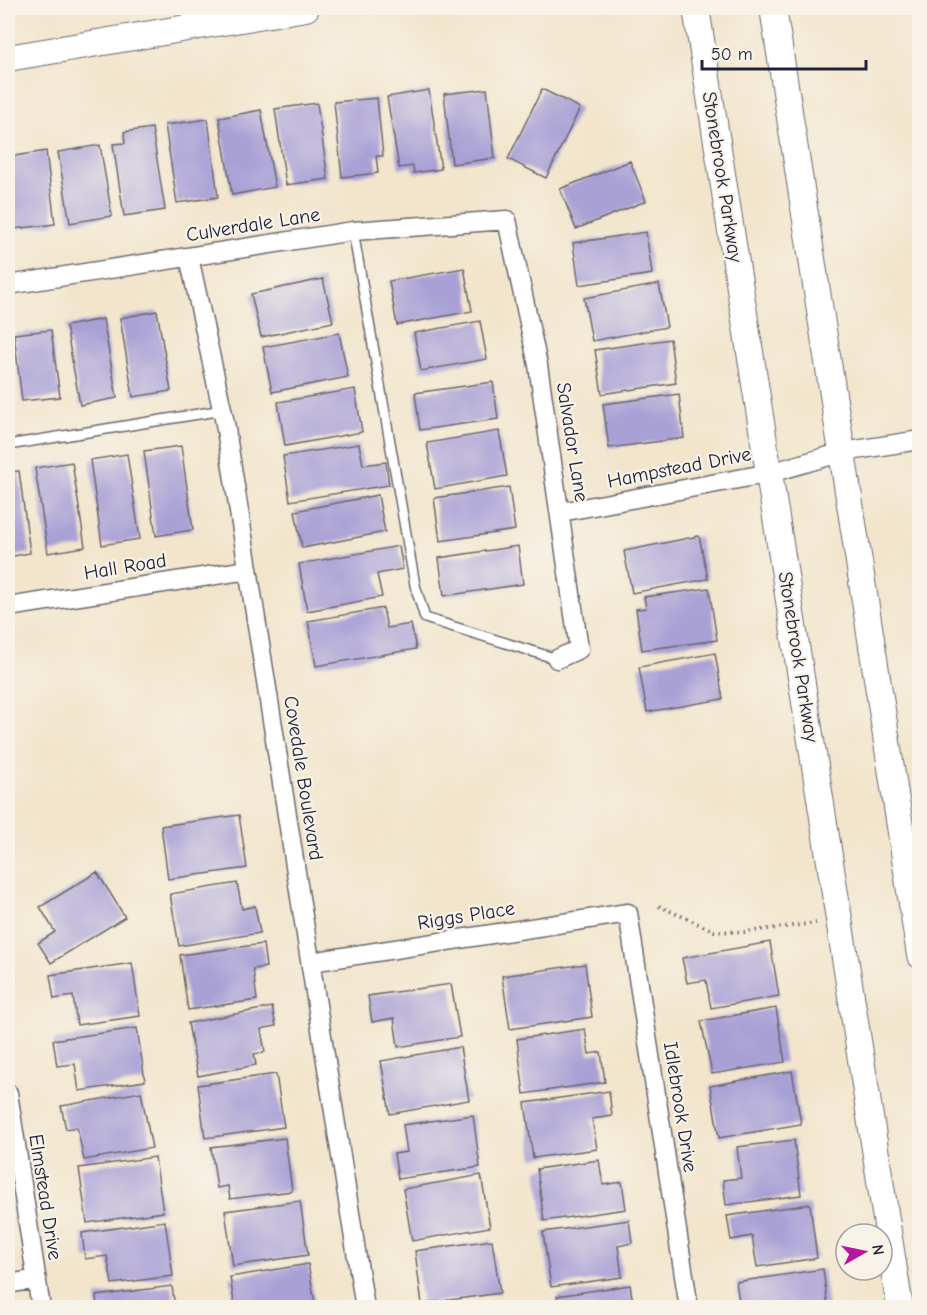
<svg xmlns="http://www.w3.org/2000/svg" width="927" height="1315" font-family="'Comic Neue',sans-serif">
  <style>
    .building { fill: #a9a0d5 }
    .lines { fill: none; stroke-linecap: round; stroke-linejoin: round }
    .lane-casing { stroke: #6b666e; stroke-width: 12 }
    .street-casing { stroke: #6b666e; stroke-width: 21 }
    .secondary-casing { stroke: #6b666e; stroke-width: 28 }
    .path { stroke: #6b666e; stroke-width: 4; stroke-dasharray: 1.5 4.5; stroke-linecap: butt }
    .lane { stroke: #fff; stroke-width: 9 }
    .street { stroke: #fff; stroke-width: 18 }
    .secondary { stroke: #fff; stroke-width: 26 }
    .labels { text-anchor: middle; stroke-width: 4.5; stroke-linejoin: round; paint-order: stroke }
    .street-label { font-size: 20px; fill: #22223b; stroke: #f7f3e8 }
  </style>
  <rect width="100%" height="100%" fill="#f7f3e8"/>
  <filter id="ink" filterUnits="userSpaceOnUse"><feTurbulence type="fractalNoise" baseFrequency=".0167" numOctaves="2"/><feDisplacementMap in="SourceGraphic" scale="12" xChannelSelector="R" yChannelSelector="G"/><feConvolveMatrix kernelMatrix="1 2 1 2 8 2 1 2 1" color-interpolation-filters="sRGB"/></filter>
  <filter id="wash" filterUnits="userSpaceOnUse"><feTurbulence type="fractalNoise" baseFrequency=".008" numOctaves="4" result="noise"/><feDisplacementMap in="SourceGraphic" scale="24" xChannelSelector="R" yChannelSelector="G"/><feGaussianBlur stdDeviation="1.35" result="paint"/><feColorMatrix in="noise" values="0 0 0 0 0 0 0 0 0 0 0 0 0 0 0 0 0 1.4 0 .05"/><feComposite in="paint" operator="in"/></filter>
  <g filter="url(#wash)">
    <rect width="100%" height="100%" fill="#f2e5cc"/>
    <g id="blocks">
      <!-- building -->
      <path class="building" d="M487,89L495,158L452,164L444,94Z
        M542,89L580,108L546,178L508,159Z
        M429,90L441,169L414,173L413,166L399,168L387,97Z
        M377,98L383,156H376L378,173L342,177L334,102Z
        M317,103L328,179L286,185L275,109Z
        M261,110L275,187L232,195L219,118Z
        M208,119L218,197L177,203L165,125Z
        M152,128L165,210L124,216L113,144L125,143L124,132Z
        M100,145L112,216L70,223L58,152Z
        M46,151L55,224L14,229L8,157Z
        M630,161L646,201L576,229L560,189Z
        M646,232L652,274L579,285L573,243Z
        M464,268L472,311L397,325L389,281Z
        M323,279L333,322L261,337L251,294Z
        M659,284L667,327L592,341L584,298Z
        M157,311L171,391L133,397L120,318Z
        M103,319L117,398L80,405L66,326Z
        M480,321L487,359L421,371L414,333Z
        M51,330L60,397L22,401L14,334Z
        M339,333L348,377L272,392L263,347Z
        M670,339L676,383L602,394L595,350Z
        M493,382L498,419L420,430L415,393Z
        M355,389L362,432L285,446L278,402Z
        M679,394L684,438L609,448L603,404Z
        M499,431L507,476L435,489L427,443Z
        M359,444L363,465L386,462L389,485L290,501L283,456Z
        M181,446L193,530L156,536L144,451Z
        M127,454L140,539L102,545L90,460Z
        M72,462L85,547L48,553L35,468Z
        M19,471L30,553L8,557V472Z
        M509,487L515,530L440,541L434,498Z
        M378,495L385,532L302,548L295,511Z
        M699,536L708,579L632,593L624,551Z
        M399,546L403,569L377,574L382,597L307,611L299,564Z
        M518,546L523,584L444,596L439,558Z
        M709,588L717,640L642,650L636,609L646,608L644,597Z
        M383,608L387,628L411,624L416,649L316,666L308,621Z
        M715,653L723,699L647,712L639,667Z
        M239,815L247,868L168,879L161,826Z
        M97,872L125,917L51,963L38,943L55,932L40,907Z
        M237,883L242,909L255,906L260,933L179,946L170,894Z
        M770,942L779,996L711,1008L706,980L687,983L682,958Z
        M263,944L266,967L253,969L257,1000L188,1010L180,955Z
        M132,963L140,1016L77,1025L73,996L54,999L50,975Z
        M585,964L592,1017L510,1029L502,976Z
        M451,984L460,1037L398,1047L394,1018L372,1022L368,996Z
        M272,1007L276,1026L261,1029L265,1052L254,1054L256,1065L198,1076L188,1023Z
        M776,1008L785,1062L712,1074L701,1021Z
        M137,1028L145,1081L79,1091L75,1064L57,1066L53,1040Z
        M585,1029L589,1054L601,1052L605,1082L524,1094L517,1039Z
        M460,1047L469,1100L390,1114L381,1061Z
        M792,1071L801,1124L719,1138L710,1086Z
        M276,1074L284,1127L205,1138L198,1085Z
        M609,1091L612,1116L592,1119L597,1149L533,1158L525,1103Z
        M141,1092L152,1148L84,1160L77,1127L66,1129L61,1106Z
        M473,1115L480,1167L398,1179L394,1154L407,1152L403,1125Z
        M285,1138L292,1191L230,1199L228,1186L217,1188L211,1147Z
        M794,1140L801,1195L726,1205L723,1180L741,1178L737,1147Z
        M155,1157L163,1212L87,1223L79,1168Z
        M599,1160L603,1185L622,1182L626,1209L544,1221L537,1169Z
        M481,1175L490,1227L412,1241L403,1189Z
        M300,1201L308,1255L233,1266L225,1211Z
        M810,1204L817,1258L757,1267L752,1236L731,1240L727,1216Z
        M629,1220L632,1243L618,1246L622,1277L551,1287L543,1232Z
        M165,1221L173,1276L112,1284L107,1256L85,1259L82,1233Z
        M492,1240L500,1293L422,1304L415,1251Z
        M308,1264L316,1308H235L230,1277Z
        M823,1269L828,1308H754L753,1305L740,1307L736,1282Z
        M630,1285L634,1308H558L557,1296Z
        M172,1286L175,1308H97L96,1296Z"/>
    </g>
  </g>
  <g filter="url(#ink)">
    <use href="#blocks" fill-opacity="0" stroke="#6b666e" stroke-width="1.5"/>
    <g class="lines">
      <!-- lane casing -->
      <g class="lane-casing">
        <path id="lane" d="M353,231L415,585L425,618L557,659
          M8,445L223,410"/>
      </g>
      <!-- street casing -->
      <g class="street-casing">
        <path id="street" d="M189,257L225,423L365,1308
          M8,285L353,231L507,220L538,365L579,649L557,659
          M561,512L770,473L843,452L920,440
          M8,607L248,570
          M311,962L628,913L689,1308
          M8,1093L41,1308
          M8,1284L37,1279"/>
      </g>
      <!-- secondary casing -->
      <g class="secondary-casing">
        <path id="secondary" d="M696,8L900,1308
          M773,8L920,955
          M8,58L306,8"/>
      </g>
      <!-- path -->
      <path class="path" d="M659,906L714,931L744,932L816,923"/>
      <!-- lane -->
      <use href="#lane" class="lane"/>
      <!-- street -->
      <use href="#street" class="street"/>
      <!-- secondary -->
      <use href="#secondary" class="secondary"/>
    </g>
  </g>
  <g class="labels">
    <!-- street labels -->
    <g class="street-label">
      <text transform="translate(723 177) rotate(81)" y="7">Stonebrook Parkway</text>
      <text transform="translate(253 224) rotate(-9)" y="7">Culverdale Lane</text>
      <text transform="translate(573 442) rotate(81)" y="7">Salvador Lane</text>
      <text transform="translate(679 467) rotate(-11)" y="7">Hampstead Drive</text>
      <text transform="translate(125 566) rotate(-9)" y="7">Hall Road</text>
      <text transform="translate(799 657) rotate(81)" y="7">Stonebrook Parkway</text>
      <text transform="translate(304 778) rotate(81)" y="7">Covedale Boulevard</text>
      <text transform="translate(466 915) rotate(-9)" y="7">Riggs Place</text>
      <text transform="translate(681 1107) rotate(81)" y="7">Idlebrook Drive</text>
      <text transform="translate(46 1197) rotate(81)" y="7">Elmstead Drive</text>
    </g>
  </g>
  <!-- margin -->
  <rect width="927" height="1315" fill="none" stroke="#f7f3e8" stroke-width="30"/>
  <!-- north arrow -->
  <g transform="translate(864 1252) rotate(81)"><circle r="28" fill="#f7f3e8" stroke="#a29fa3" stroke-width="1.5"/>
  <path d="M0-4.5L10 22L0 15L-10 22Z" fill="#b5179e"/>
  <text y="-9" font-size="16" font-weight="bold" text-anchor="middle" fill="#22223b">N</text>
  </g>
  <!-- scale -->
  <path d="M702 60v9h164v-9" fill="none" stroke="#22223b" stroke-width="3"/>
  <text x="711" y="60" font-size="18" fill="#22223b" stroke="#f7f3e8" stroke-width="4.5" paint-order="stroke">50 m</text>
</svg>
